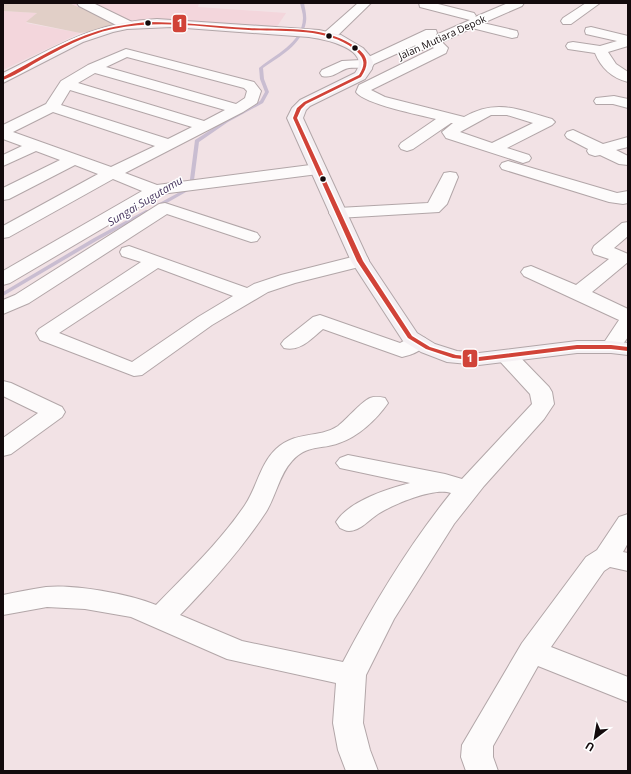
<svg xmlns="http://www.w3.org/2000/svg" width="631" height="774" font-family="'Open Sans',sans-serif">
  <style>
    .built { fill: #f3d6dc }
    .green { fill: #e1cfc7 }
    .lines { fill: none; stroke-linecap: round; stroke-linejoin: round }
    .stream { fill: #c9bdd1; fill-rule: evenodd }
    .street-casing { stroke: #b2a6a8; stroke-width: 2 }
    .secondary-casing { stroke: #b2a6a8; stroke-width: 2 }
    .street { fill: #fdfbfb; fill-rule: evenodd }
    .secondary { fill: #f5f0f3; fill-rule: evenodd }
    .bus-1-casing { stroke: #fff; stroke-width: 3 }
    .bus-1 { fill: #d14338; fill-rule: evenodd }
    .bus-dot { fill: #130a0c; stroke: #fff; stroke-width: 1.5 }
    .labels { text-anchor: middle; stroke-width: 3; stroke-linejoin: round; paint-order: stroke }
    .far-street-label { font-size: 10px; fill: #130a0c; stroke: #fff }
    .far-water-label { font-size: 11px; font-style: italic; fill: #48365f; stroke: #fff }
    .line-badge { stroke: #fff; stroke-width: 1.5 }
    .badge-label { font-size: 11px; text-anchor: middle; font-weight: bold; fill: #fff }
  </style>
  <rect width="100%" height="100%" fill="#f2e2e5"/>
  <!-- built -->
  <path class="built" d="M69,3H199L198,7L286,13L274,31L168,27H125Z
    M3,11L37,13L26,23L80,33L3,70Z"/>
  <!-- green -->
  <path class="green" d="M3,3H69L125,27L80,33L26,22L37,13L3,11Z"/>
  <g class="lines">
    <!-- stream -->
    <path class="stream" d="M300,3H304C305,9 307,15 306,22C302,45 280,56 263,68L264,79L269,92L263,103L228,122L199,142L193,188L158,208H154V206L189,187L195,140L226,120L260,101L265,92L260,79L259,68C275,54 302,44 303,18C303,13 301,8 300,3Z
      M146,210H150V211L98,240L3,296V292L94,238Z"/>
    <!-- street casing -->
    <g class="street-casing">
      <path id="street" d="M77,3H93L132,22L133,25L132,28H122L79,6Z
        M358,3H371L334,39H324L322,36L324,33Z
        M419,3H434L474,13L476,16L475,17L508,3H524L522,6L483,23L517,31L518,34L517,37L512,38L472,28L442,42L448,48L446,53L371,90L385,97L464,117C497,98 519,110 552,119L555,122L552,125L507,148L529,155L531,158L529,161L523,163L517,161L446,138L442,132L453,123H451L413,149L407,151L401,149L399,146L401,143L436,119C420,115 364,104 356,92L359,85L434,48L432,47L422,50L417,49L415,46L416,45L374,64L372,67C364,69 357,67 349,68C339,70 333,79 322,76L320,73L322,70L342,61L362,60L426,30H436L437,33L436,35L470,20L420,7ZM491,115H507L533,123L492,143L460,132Z
        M586,3H600L571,24H563L561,21L563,18Z
        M591,27L628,36V46L608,52L616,64L628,72V82C612,78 601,68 595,53L568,49L566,46L568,43L573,42L600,46L617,41L586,34L585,31L586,28Z
        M126,49L254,82L261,91L257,103L243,112L125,173L157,185L318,164L324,166L326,169L324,172L318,174L161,194L10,283L3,285V271L142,191L113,179L9,237L3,238V226L98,174L75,165L9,199L3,200V188L60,160L36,151L3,166V155L22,146L3,139V125L46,104L61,81L88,65ZM127,57L244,88L247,91L245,98L236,104L106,67ZM95,73L225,110L204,121L78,83ZM70,90L192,127L168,139L61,105ZM53,112L155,146L111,167L13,132Z
        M614,96L628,99V108L613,104H596L594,101L596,98Z
        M573,130L603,144L628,137V147L616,150L628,156V165L619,164L600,155L595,156L589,154L587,151L588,149L567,138L565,135L567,132Z
        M508,161L617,193L628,191V203L623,204L609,202L502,169L500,166L502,163Z
        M450,172L456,173L458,177L447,204L439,212L338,218L332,217L329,213L332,209L338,208L428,203L444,173Z
        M165,203L257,233L260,237L257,241L251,242L167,214L29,303L3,314V300L15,295L159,204Z
        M628,222V236L614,248L628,254V262L592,292L628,309V337L618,351L611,353L604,351L601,347L619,320L524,276L521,272L524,268L531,266L576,285L609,259L594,254L592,250L594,246L622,223Z
        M129,246L247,288L254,284L281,275L360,255L367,257L369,261L367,265L295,283L268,292L212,325L142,375L134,376L40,340L36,333L39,329L141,262L122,256L120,252L122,248ZM158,268L233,296L198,317L132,362L59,333Z
        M320,315L400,343C409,338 415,335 425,338L428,342C423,350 412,355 402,357L323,329C311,339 300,352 284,348L281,344L284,340L313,317Z
        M507,351L515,352L549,387L552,392L554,404L544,419L484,486L454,524L394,619L366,675L363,723L370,750L378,771H346L338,750L333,723L336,683L227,659L131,617L85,609L47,607L3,615V595C17,592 32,589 46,587C74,584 130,594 156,605C187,573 220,542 245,505C257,487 260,464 276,449C297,430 318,439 338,426C347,419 361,402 370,398C375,396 380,397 385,398L388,403C377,419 358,437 339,443C321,450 307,444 292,461C279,475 276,496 266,512C241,550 211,583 180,615L242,641L343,662C374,603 409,545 451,493C434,487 394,504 378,514C370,519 360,531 349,531C346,531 343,529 340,528L336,522C349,501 387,489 410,483L340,468L336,463L340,458L348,455L445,474L462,479L532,404L530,394L496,357L499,352Z
        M3,381L11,383L62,407L65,412L62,417L11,454L3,456V438L38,413L3,396Z
        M628,514V543L623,552L628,553V571L610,567L604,571L551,647L628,677V702L538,666L493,746V757L498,771H466L461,757L462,745L522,643L586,557L597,550L619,517Z"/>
    </g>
    <!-- secondary casing -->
    <g class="secondary-casing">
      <path id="secondary" d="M157,19L319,30L341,35L363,48L370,56L373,62L372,69L365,79L310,106L306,110L303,118L369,261L417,333L435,344L457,351L479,353L577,341H611L628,343V355L611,353H577L479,365L447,362L421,352L403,341L351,261L287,118L292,108L300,100L355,73C373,49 324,39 309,37L172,27L127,29L113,32L83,42L3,83V73C58,46 93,22 157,19Z"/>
    </g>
    <!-- street -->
    <use href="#street" class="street"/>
    <!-- secondary -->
    <use href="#secondary" class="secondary"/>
    <!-- bus-1 casing -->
    <g class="bus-1-casing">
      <path id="bus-1" d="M147,22C181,22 214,26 248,28C284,30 327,25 357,48C369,57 369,65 361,77L306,104L301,109L297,118L363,261L412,336L430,347L456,355L479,357L577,345H611L628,347V351L611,349H577L479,361L453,358L426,349L408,338L357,261L293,118L297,108L304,102L359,75C366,64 365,58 354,49C326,27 282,32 249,30C203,27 158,19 113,29C85,35 60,49 35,63C25,69 14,76 3,80V77C34,61 64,41 98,31C114,26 130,24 147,22Z"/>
    </g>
    <!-- bus-1 -->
    <use href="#bus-1" class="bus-1"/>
  </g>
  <!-- markers -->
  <g class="bus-dot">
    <circle cx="148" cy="23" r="3.5"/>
    <circle cx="329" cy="36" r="3.5"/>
    <circle cx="355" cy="48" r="3.5"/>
    <circle cx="323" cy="179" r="3.5"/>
  </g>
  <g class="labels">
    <!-- far-street labels -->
    <g class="far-street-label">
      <text transform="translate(442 37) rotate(-24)" y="4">Jalan Mutiara Depok</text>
    </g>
    <!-- far-water labels -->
    <g class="far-water-label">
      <text transform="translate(145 201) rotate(-31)" y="4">Sungai Sugutamu</text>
    </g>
  </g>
  <g class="line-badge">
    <rect x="172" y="14" width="15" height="19" rx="4" fill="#d14338"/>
    <rect x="462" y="349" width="16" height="19" rx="4" fill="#d14338"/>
  </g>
  <g class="badge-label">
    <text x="180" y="27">1</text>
    <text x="470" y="362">1</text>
  </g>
  <!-- border -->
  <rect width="631" height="774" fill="none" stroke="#130a0c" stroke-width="8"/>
  <!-- north arrow -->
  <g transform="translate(595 738) rotate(211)" stroke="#ffffff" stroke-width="3" paint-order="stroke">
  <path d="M0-3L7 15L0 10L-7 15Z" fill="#130a0c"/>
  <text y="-6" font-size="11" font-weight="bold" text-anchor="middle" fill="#130a0c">U</text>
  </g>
</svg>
